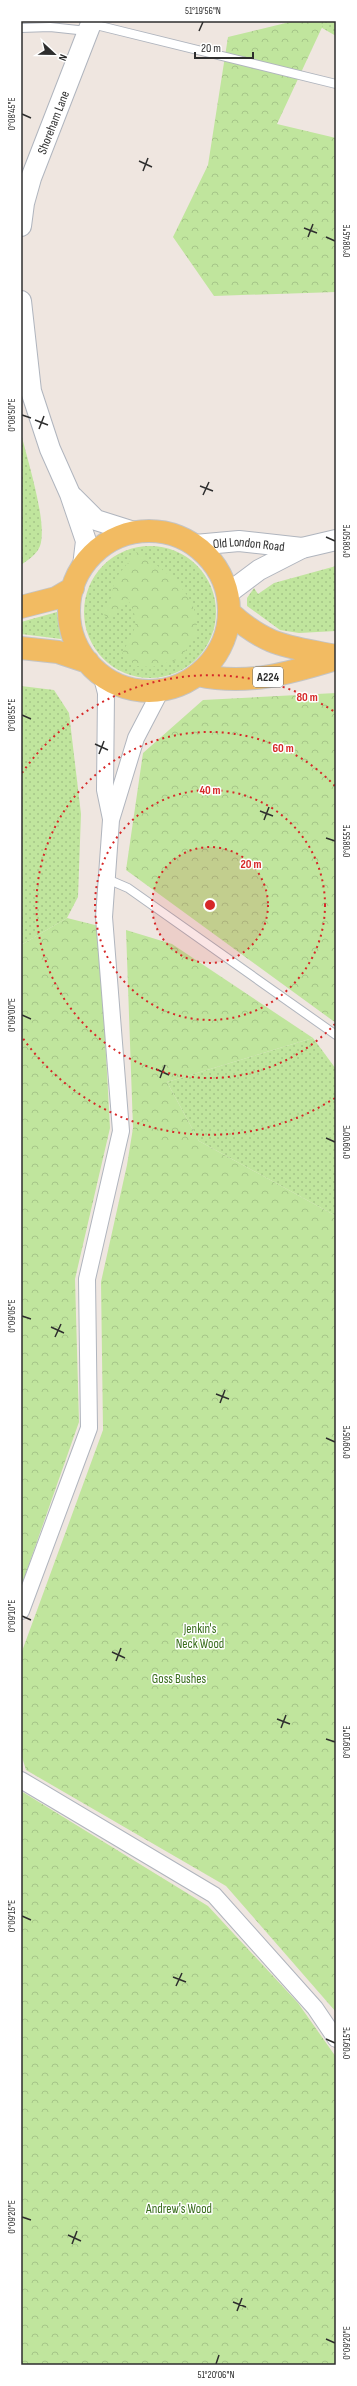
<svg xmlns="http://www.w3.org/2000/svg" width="357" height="2386" font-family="'Sofia Sans Condensed',sans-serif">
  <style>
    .green { fill: url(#green-dots) }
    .forest { fill: url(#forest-crowns) }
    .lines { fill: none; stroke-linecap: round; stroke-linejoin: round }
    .service-casing { stroke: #b0b5be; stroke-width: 10 }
    .minor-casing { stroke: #b0b5be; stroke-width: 18 }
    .tertiary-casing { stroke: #b0b5be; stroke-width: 22 }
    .primary-casing { stroke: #c4c4c4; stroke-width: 24 }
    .service { stroke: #fff; stroke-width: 8 }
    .minor { stroke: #fff; stroke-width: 16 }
    .tertiary { stroke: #fff; stroke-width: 20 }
    .primary { stroke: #f2bb62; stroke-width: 22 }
    .ticks { fill: none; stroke: #2e2e2e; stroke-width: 1.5 }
    .ring { fill: none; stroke: #d62828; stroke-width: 2; stroke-dasharray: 2 4 }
    .labels { text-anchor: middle; stroke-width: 3; stroke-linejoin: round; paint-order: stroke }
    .shield { fill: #fff; stroke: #6d6d6d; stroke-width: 1 }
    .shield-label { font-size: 12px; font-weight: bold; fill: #2e2e2e }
    .street-label { font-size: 13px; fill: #2e2e2e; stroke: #fff }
    .park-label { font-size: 13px; fill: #386d1b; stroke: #fff }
    .centre { fill: #d62828; stroke: #fff; stroke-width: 2 }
    .ring-label { font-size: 12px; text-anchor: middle; font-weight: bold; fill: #d62828; stroke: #fff; stroke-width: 3; stroke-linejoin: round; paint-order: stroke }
    .neatline { fill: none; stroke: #2e2e2e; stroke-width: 1.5 }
    .ticks-label { font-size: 10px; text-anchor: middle; fill: #2e2e2e }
  </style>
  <defs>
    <pattern id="green-dots" width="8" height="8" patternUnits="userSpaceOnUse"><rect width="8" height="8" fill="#c0e59d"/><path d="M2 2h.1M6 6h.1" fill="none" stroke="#a5c588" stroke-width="1.8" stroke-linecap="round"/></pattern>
    <pattern id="forest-crowns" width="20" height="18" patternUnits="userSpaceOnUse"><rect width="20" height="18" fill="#c0e59d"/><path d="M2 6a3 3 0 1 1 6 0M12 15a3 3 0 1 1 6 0" fill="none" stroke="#a5c588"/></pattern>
  </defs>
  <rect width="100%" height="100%" fill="#efe6e0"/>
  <!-- green -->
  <path class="green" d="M310,21H336V36Z
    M21,433C27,459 48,523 40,546C37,554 28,560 21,565Z
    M84 612a66 66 0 1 1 132 0a66 66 0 1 1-132 0Z
    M336,566V631L299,633L280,630L247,606V598L254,588L258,594L274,583Z
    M57,612L61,639L21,634V622Z
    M21,686L54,690L69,713L81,814L78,897L67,918L21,945Z
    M313,1038L336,1069V1216L199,1141L167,1082Z"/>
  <!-- forest -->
  <path class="forest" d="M294,21H325L277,124L336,138V292L214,296L173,237L208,165L228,37Z
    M137,552C163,568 203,597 196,632C194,641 184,652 180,659L152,667L136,666L122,654C134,628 143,626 127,598L110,620L102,613L112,596L114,580Z
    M336,693V1023L126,870L143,753L203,700Z
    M67,918L99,926L110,1128L75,1279L79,1422L21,1587V945Z
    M126,930L172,944L313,1038L167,1082L199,1141L336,1216V2012L226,1886L26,1770L21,1754V1654L103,1430L101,1282L127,1165L133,1128Z
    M21,1791L208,1906L298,2003L336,2057V2365H21Z"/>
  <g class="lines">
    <!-- service casing -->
    <g class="service-casing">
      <path id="service" d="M92,24L336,84
        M21,28L50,27L87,31
        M107,879L128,888L336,1035"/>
    </g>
    <!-- minor casing -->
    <g class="minor-casing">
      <path id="minor" d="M101,674L106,693L105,790L111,819
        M21,1611L89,1428L87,1279L121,1131L104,917L111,820L136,738L160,692
        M21,1780L214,1895L315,2008L336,2039"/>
    </g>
    <!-- tertiary casing -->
    <g class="tertiary-casing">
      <g id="tertiary">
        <path id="s1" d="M21,226L24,203L31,178L92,21"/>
        <path d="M21,301L31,391L50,449L70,494L86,541L83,566"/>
        <path d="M73,497L96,520L134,532"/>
        <path id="s2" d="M195,545L239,541L302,548"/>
        <path d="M227,594L259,570L302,548L336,540"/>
      </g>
    </g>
    <!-- primary casing -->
    <g class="primary-casing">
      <path id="primary" d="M69 611a80 80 0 1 1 160 0a80 80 0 1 1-160 0Z
        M21,607L56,598L73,588
        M229,612C267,647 287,646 336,656
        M21,648L58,652L88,662
        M198,675C247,686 290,673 336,659"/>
    </g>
    <!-- service -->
    <use href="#service" class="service"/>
    <!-- minor -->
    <use href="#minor" class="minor"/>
    <!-- tertiary -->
    <use href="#tertiary" class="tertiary"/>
    <!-- primary -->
    <use href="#primary" class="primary"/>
  </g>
  <!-- ticks -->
  <path class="ticks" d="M199,31L203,22M22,114L31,118M139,161L152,167M143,171L148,158M304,228L317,233M308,237L313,224M326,237L335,241M22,415L31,418M35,420L48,425M39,429L44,416M200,486L213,491M203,495L209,482M326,537L335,541M22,715L31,719M95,744L108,750M99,754L104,741M260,811L273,816M264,820L269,807M326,838L335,841M22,1015L31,1019M156,1069L169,1075M160,1078L165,1065M326,1138L335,1142M22,1316L31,1319M51,1327L64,1333M55,1337L61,1324M216,1394L229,1399M220,1403L225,1390M326,1438L335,1442M22,1616L31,1620M112,1652L125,1658M116,1661L121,1648M277,1719L290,1724M281,1728L286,1715M326,1739L335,1742M22,1916L31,1920M173,1977L186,1982M176,1986L182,1973M326,2039L335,2043M22,2217L31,2220M68,2235L81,2241M72,2244L77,2231M233,2302L246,2307M237,2311L242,2298M326,2339L335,2343M216,2364L219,2355"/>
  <!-- distance rings -->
  <circle cx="210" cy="905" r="58" fill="#d62828" fill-opacity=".12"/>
  <g class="ring">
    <circle cx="210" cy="905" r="58"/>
    <circle cx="210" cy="905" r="115"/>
    <path d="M335 1024A173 173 0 1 1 335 786"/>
    <path d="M335 1098A230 230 0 0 1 22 1037M22 773A230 230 0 0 1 335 712"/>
  </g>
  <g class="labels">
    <!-- shield labels -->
    <rect class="shield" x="253" y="667" width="30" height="20" rx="3"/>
    <g class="shield-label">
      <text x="268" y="681">A224</text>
    </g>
    <!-- street labels -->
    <g class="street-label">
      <text dy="5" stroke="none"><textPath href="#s1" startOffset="109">Shoreham Lane</textPath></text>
      <text dy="5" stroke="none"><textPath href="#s2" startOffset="54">Old London Road</textPath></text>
    </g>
    <!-- park labels -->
    <g class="park-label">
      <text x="200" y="1633">Jenkin's<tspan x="200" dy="15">Neck Wood</tspan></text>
      <text x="179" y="1683">Goss Bushes</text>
      <text x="179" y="2213">Andrew's Wood</text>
    </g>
  </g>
  <circle cx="210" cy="905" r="6" class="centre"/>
  <g class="ring-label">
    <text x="307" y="701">80 m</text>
    <text x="283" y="752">60 m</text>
    <text x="210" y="794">40 m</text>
    <text x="251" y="868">20 m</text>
  </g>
  <!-- border -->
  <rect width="357" height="2386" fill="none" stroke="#ffffff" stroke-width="44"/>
  <!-- north arrow -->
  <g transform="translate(54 54) rotate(112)" stroke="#ffffff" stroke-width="3" paint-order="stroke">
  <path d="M0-3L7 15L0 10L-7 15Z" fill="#2e2e2e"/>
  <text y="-6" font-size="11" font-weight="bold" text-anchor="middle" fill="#2e2e2e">N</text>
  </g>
  <!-- scale -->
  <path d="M195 52v6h58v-6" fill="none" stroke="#2e2e2e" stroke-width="2"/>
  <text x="201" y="52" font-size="12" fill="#2e2e2e" stroke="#ffffff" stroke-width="3" paint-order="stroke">20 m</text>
  <rect x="22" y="22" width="313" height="2342" class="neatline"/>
  <g class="ticks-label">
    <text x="203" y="14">51°19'56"N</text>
    <text transform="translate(11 114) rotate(-90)" y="4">0°08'45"E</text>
    <text transform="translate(346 241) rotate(-90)" y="4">0°08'45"E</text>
    <text transform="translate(11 415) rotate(-90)" y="4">0°08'50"E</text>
    <text transform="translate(346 541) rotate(-90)" y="4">0°08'50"E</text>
    <text transform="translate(11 715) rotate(-90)" y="4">0°08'55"E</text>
    <text transform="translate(346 841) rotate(-90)" y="4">0°08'55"E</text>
    <text transform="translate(11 1015) rotate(-90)" y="4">0°09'00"E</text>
    <text transform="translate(346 1142) rotate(-90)" y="4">0°09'00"E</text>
    <text transform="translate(11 1316) rotate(-90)" y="4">0°09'05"E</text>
    <text transform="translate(346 1442) rotate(-90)" y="4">0°09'05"E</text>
    <text transform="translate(11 1616) rotate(-90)" y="4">0°09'10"E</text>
    <text transform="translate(346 1742) rotate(-90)" y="4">0°09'10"E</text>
    <text transform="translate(11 1916) rotate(-90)" y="4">0°09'15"E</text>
    <text transform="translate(346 2043) rotate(-90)" y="4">0°09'15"E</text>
    <text transform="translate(11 2217) rotate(-90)" y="4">0°09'20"E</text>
    <text transform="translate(346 2343) rotate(-90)" y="4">0°09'20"E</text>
    <text x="216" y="2378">51°20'06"N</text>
  </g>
</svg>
